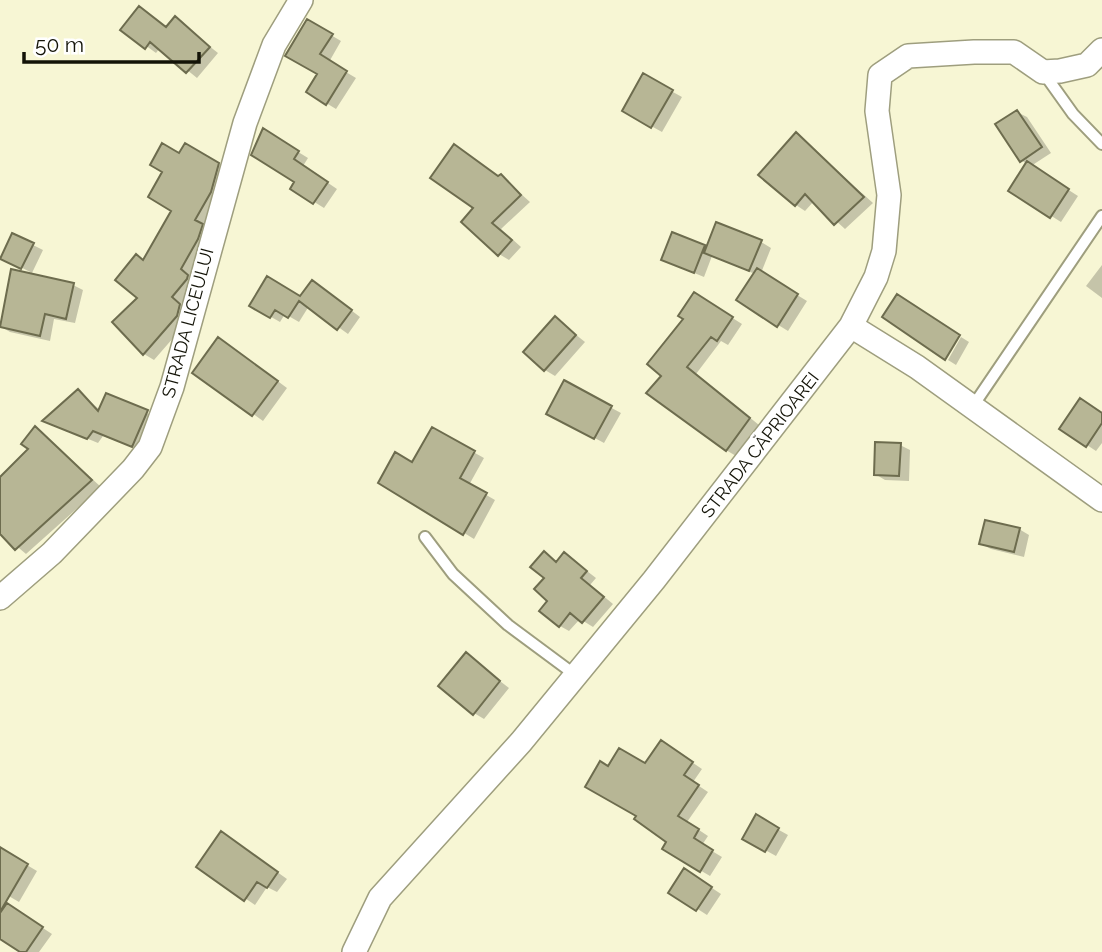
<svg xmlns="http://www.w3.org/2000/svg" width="1102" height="952" font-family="Raleway,sans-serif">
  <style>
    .shadow { fill: #0003 }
    .building { fill: #b7b695; stroke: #6d6c4e; stroke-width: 2 }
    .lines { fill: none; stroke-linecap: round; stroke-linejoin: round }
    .lane-casing { stroke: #9e9e7e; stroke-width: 14 }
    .street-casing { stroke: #9e9e7e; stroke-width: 26 }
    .lane { stroke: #fff; stroke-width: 10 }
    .street { stroke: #fff; stroke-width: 23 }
    .labels { text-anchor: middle; stroke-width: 5; stroke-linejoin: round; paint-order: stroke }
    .street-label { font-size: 18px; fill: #131307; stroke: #fff }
  </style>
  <rect width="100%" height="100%" fill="#f7f6d4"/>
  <!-- shadow -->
  <path class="shadow" d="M175,19L218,53L197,78L160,48L156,53L123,29L167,28Z
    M307,21L341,41L329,62L356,78L336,109L308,92L320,74Z
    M644,76L682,97L662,132L624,111Z
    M1017,112L1027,117L1051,153L1031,166L1078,196L1061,222L1010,190L1027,164L1021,160Z
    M264,131L308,158L303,166L337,189L324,208L292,188L297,182Z
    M796,134L873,203L845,229L814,201L805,211L796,205Z
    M186,145L229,170L221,198L204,227L212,231L208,245L190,276L197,282L181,304L190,311L187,322L154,360L144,354L115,322L140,298L144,261L173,210L180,156Z
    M501,176L530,202L501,229L521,247L509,260L499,254L476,208Z
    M761,242L771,248L761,273L807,301L788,331L738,300L755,274L712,256L704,277L663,260L704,247L708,249Z
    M33,245L43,250L32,273L9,261Z
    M1102,265V298L1086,286Z
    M73,285L83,290L75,323L54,319L50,341L10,332L0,326Z
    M322,288L360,317L348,334L309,306L299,322L285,314L280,322L252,306L300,298Z
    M704,300L742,324L728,345L721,341L696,374L759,425L736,456L726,450L663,375Z
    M555,318L585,342L555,376L545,370Z
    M961,337L969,342L956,365L948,360Z
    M229,345L287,388L263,421L195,372Z
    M565,383L621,413L604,443L549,413Z
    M78,391L100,410L107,395L157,418L143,451L103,436L98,443L45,421Z
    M1102,414V443L1096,451L1087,445Z
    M36,428L101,487L26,554L0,532V479L31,449Z
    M432,429L484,458L469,485L495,500L474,539L381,482L413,464Z
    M900,445L910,450L909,481L885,480L875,474Z
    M1019,529L1029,535L1024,557L991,549L981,544Z
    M544,553L558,562L565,554L596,578L590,585L613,604L593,627L580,619L569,631L560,626L550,600Z
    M466,655L509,688L484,719L474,713Z
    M671,748L702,769L693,782L708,792L687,822L708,836L702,845L722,857L710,876L664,849L669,841L639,816L609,768L646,766Z
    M756,817L788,835L776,856L744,838Z
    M231,839L287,879L277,892L267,887L255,905L198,866Z
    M0,849L37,871L19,902L0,891Z
    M694,876L721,894L707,915L671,892Z
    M17,911L52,934L39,952H23L0,936V916Z"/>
  <!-- building -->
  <path class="building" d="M139,6L166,27L175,16L210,47L186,73L150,42L145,49L120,30Z
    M307,19L333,34L320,54L347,71L326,105L306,92L317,74L285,56Z
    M643,73L673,90L651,128L622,111Z
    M1017,110L1042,147L1020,162L995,124Z
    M263,128L299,151L294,159L328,182L313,204L290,189L294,182L251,155Z
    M796,132L864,197L834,225L805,194L795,206L758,175Z
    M162,143L179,153L185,143L219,163L211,192L195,220L203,224L198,239L181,269L188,275L187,279L172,297L180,304L177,316L143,355L112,322L137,298L115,280L136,254L143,260L171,211L148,197L162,172L150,165Z
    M454,144L498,176L501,174L521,195L492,223L512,240L498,256L461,222L473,208L430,178Z
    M1027,161L1069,189L1050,218L1008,191Z
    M716,222L762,240L749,271L704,253Z
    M672,232L705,245L694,273L661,260Z
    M12,233L34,243L21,269L0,259Z
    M757,268L798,294L777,327L736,300Z
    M11,269L74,283L66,319L45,314L40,336L0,327Z
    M267,276L300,296L312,280L352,310L337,330L299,301L288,318L275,310L270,318L249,306Z
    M694,292L733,317L717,341L711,337L687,367L750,418L726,451L646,393L661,376L647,364L683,319L678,316Z
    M897,294L960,335L945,360L882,317Z
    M555,316L576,335L544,371L523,352Z
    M218,337L278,381L252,416L192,373Z
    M564,380L612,406L594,439L546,414Z
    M78,389L98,411L106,393L148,410L132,447L93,431L87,439L42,421Z
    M1080,398L1102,413V423L1086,447L1059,429Z
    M35,426L92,480L15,550L0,534V477L28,449L21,444Z
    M432,427L475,451L460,478L487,493L463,535L378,483L395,452L412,462Z
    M875,442L901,443L899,476L874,475Z
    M985,520L1020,528L1014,552L979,544Z
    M544,551L556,562L564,552L587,571L581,578L604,597L582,623L570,613L559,627L539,611L547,601L534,589L544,578L530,567Z
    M466,652L500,681L473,715L438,686Z
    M661,740L693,762L684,775L699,785L678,816L699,829L694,838L713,850L700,872L662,849L666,842L634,819L636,816L585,787L600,761L608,766L619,748L645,763Z
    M756,814L779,828L765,852L742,839Z
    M221,831L278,872L267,888L257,882L244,901L196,867Z
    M0,847L28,864L0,912Z
    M684,868L712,887L696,911L668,893Z
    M7,903L43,927L26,952H20L0,939V913Z"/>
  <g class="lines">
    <!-- lane casing -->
    <g class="lane-casing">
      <path id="lane" d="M1043,72L1073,114L1102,144
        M973,406L1102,216
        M425,537L453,574L508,625L574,674"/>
    </g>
    <!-- street casing -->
    <g class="street-casing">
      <path id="street" d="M851,326L917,367L1102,500
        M0,598L52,553L133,469L150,447L172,387L245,123L274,45L301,0
        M354,952L380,898L521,742L654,580L851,326L876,277L884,251L889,195L877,111L880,75L908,56L974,52H1014L1043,72L1060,71L1087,65L1102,50"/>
    </g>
    <!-- lane -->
    <use href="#lane" class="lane"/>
    <!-- street -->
    <use href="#street" class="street"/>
  </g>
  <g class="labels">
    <!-- street labels -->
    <g class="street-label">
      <text transform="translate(188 323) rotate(-75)" y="6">STRADA LICEULUI</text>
      <text transform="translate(760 445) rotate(-52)" y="6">STRADA CĂPRIOAREI</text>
    </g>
  </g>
  <!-- scale -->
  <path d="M24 52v10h175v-10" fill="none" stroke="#131307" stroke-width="3.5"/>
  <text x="35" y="52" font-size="21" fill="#131307" stroke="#ffffff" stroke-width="5" paint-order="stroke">50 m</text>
</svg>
